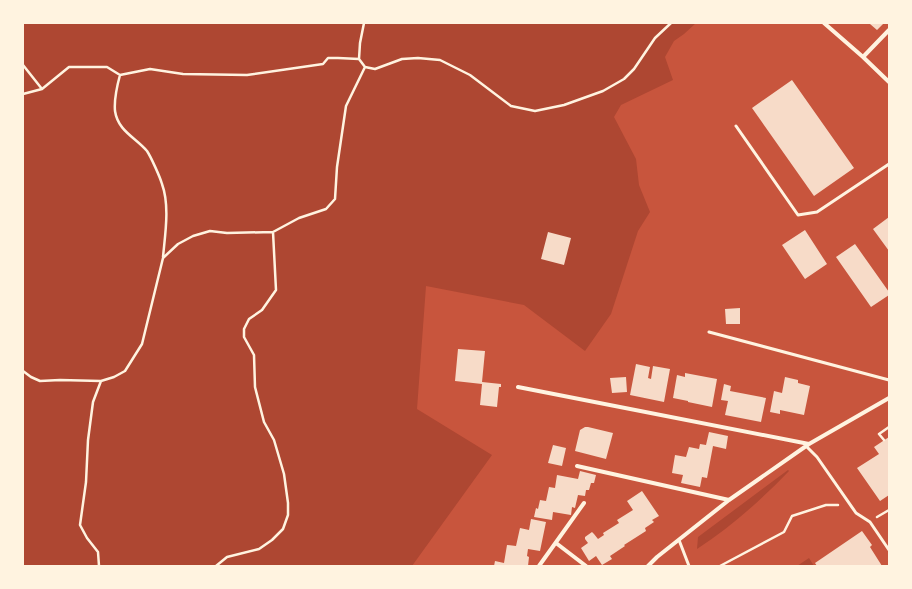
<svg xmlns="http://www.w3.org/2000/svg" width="912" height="589" font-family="Inter,sans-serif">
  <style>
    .green { fill: #ae4732 }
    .building { fill: #f7dbc8 }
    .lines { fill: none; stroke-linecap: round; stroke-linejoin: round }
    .path { stroke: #fff3e0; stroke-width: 2.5 }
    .service { stroke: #fff3e0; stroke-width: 3 }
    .minor { stroke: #fff3e0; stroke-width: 4 }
  </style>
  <rect width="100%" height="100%" fill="#c8553d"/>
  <!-- green -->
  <path class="green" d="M23,23H696L684,34L674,41L665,57L673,80L621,105L614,117L636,159L639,185L650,212L638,231L611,314L585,351L524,305L426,286L417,409L492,455L412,566H23Z
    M788,470L789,471C760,501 732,526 697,549L698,537Z
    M809,558L814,566H797Z"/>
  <!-- building -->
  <path class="building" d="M871,23H884L877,30L870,24Z
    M792,80L854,168L814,196L752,108Z
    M889,217V251L873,229Z
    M805,230L827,264L805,279L782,245Z
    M548,232L571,238L564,265L541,259Z
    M855,244L889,292V295L871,307L836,257Z
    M740,308V324H726L725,309Z
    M458,349L485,351L482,382L501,384V387H499L497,407L480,405L482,384L455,381Z
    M636,364L650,367L648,378L651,379L653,366L670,369L664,402L630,395Z
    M685,373L717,379L712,407L688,402V401L673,398L677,375L685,377Z
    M626,377L627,392L612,393L610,378Z
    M785,377L798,380V383L810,386L804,415L780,410V414L770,412L774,391L782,393Z
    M724,384L731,386L730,391L766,398L761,422L725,415L728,401L721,400Z
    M585,427H588L613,433L606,459L575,451L580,430Z
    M709,432L728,436L726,449L713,446L707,478L702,477L700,487L681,483L683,475L672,473L675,455L686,457L689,447L699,449L700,444L706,445Z
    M889,437V495L880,501L857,468L879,454L874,447Z
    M553,445L566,448L562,466L548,463Z
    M580,471L596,475L594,483H591L589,490H586L585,496L578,495L575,508L572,507L571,515L553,512L552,520L534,517L536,508L538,509L540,500L546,501L549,487L555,488L557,475L578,479Z
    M642,491L659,516L652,520L654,522L645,528L646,531L624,545L625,546L610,556L612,559L602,565L596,556L589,561L581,548L588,543L585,539V537L592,532L594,534L598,539L604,535L603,533L619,523L617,520L633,510L627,501Z
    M531,519L546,522L540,551L528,549L527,556L529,557L528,566H494L495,561L504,563L507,545L516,546L520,528L529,530Z
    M862,531L872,545L870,547L882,566H817L815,563Z"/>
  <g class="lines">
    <!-- path -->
    <path class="path" d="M359,59L360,43L364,23
      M23,65L42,89
      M365,67L375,69L402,59L418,58L440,60L470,75L511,106L535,111L564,105L603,91L624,79L634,69L655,38L671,23
      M120,75C117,86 114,100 115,111C118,131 135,137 147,151C151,157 160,177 162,184C170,206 165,235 163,257
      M23,94L42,89L69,67H107L120,75L150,69L183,74L247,75L323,64L328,58H338L359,59L365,67L346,106L337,167L335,199L326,209L299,218L273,232L227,233L210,231L193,236L178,244L163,258L142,344L125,371L114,377L101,381L93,402L88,440L86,482L80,525L87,538L98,552L99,566
      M23,371L31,377L40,381L60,380L101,381
      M884,440L879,434L889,427
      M877,517L889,510
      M216,566L227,557L259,549L272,540L283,529L288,515V503L284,474L274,440L264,422L255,387L254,355L244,337V329L249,319L262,310L276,290L273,232
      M720,566L784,532L792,516L826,505H838"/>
    <!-- service -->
    <path class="service" d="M736,126L798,215L817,212L889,164
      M709,332L889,380
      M806,446L817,457L856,513L870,522L889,550
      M679,540L689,566"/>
    <!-- minor -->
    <path class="minor" d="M824,23L863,57L889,82
      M863,57L889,30
      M518,387L809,444
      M577,466L729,500
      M556,543L586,566
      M539,566L584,503
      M648,566L657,557L729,500L809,444L889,398"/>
  </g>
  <!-- border -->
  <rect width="912" height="589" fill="none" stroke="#fff3e0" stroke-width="48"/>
</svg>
